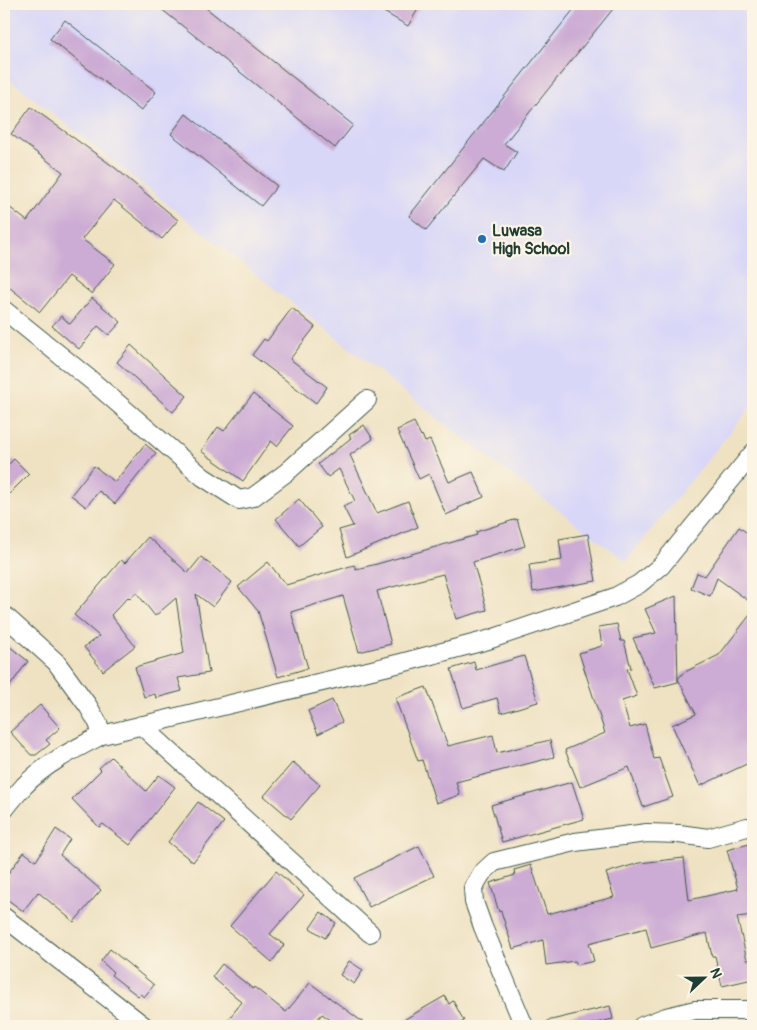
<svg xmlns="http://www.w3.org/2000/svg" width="757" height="1030" font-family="Pangolin,sans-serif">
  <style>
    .built { fill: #d8d7f8 }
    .building { fill: #ccabd4 }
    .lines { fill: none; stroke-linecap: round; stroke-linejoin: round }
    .street-casing { stroke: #3e5649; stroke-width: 20 }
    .street { stroke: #fff; stroke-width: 18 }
    .poi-dot { fill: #1f6fb2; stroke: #fcf5e5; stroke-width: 2 }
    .labels { text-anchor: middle; stroke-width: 4.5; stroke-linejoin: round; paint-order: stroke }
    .poi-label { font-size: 16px; font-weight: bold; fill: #1f3d34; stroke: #fcf5e5; text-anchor: start }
  </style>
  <rect width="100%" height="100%" fill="#fcf5e5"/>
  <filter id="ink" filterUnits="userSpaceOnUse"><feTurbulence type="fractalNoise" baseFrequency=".02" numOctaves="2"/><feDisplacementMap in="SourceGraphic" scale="10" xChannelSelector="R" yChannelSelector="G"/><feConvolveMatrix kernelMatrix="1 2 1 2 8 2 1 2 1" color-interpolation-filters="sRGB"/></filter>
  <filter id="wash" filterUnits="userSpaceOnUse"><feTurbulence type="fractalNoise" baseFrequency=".0096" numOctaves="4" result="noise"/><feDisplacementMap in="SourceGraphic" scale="20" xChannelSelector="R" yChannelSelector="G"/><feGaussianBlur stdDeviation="1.12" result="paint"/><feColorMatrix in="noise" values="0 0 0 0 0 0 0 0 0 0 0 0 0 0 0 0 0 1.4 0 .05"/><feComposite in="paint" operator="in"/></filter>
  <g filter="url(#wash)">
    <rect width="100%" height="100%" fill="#efe2c2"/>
    <!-- built -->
    <path class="built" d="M4,4H753V404L626,561L478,450L4,75Z"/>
    <g id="blocks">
      <!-- building -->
      <path class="building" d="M155,4H201L353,125L335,148Z
        M370,4H421L408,26Z
        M578,4H617L504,144L517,152L504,172L484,159L426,230L409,216Z
        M65,20L156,92L141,111L50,39Z
        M31,107L114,167L178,220L162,239L114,200L82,239L115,264L92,294L69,276L40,312L4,283V203L27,221L63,172L11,134Z
        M186,114L277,186L261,206L171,134Z
        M92,298L121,322L109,335L98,326L79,349L52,326L61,316L70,324Z
        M292,308L315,327L290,359L327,387L316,403L252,355L264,339L267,341Z
        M131,345L187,396L173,412L117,362Z
        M253,394L293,426L277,446L271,441L243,481L201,451L218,427L224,431Z
        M414,422L421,436L422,435L425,442L430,440L449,482L473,472L484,497L458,508L459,509L446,515L429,474L419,479L397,430Z
        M364,425L373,439L350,455L377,513L408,501L418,527L347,557L339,530L353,526L343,506L355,501L339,469L328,477L318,464L351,438L349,435Z
        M145,444L156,453L115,504L99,491L86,507L71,495L94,466L115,482Z
        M14,459L29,474L4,499V469Z
        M299,499L322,527L299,546L276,519Z
        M517,519L525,546L473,562L487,610L456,619L443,574L377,591L391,644L359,652L343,596L291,612L308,668L278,677L258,611L238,587L268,562L286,585L354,565L356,569L377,564L477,535L476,532Z
        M739,527L753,537V604L717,578L710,596L691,588L697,573L705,576Z
        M588,534L596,581L533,592L529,565L562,560L559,539Z
        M148,537L188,573L201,557L232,582L213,607L196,594L209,673L178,678L182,691L156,698L155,694L144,697L135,667L184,653L176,598L155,616L136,592L130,599L128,597L111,615L135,646L103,671L84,647L99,636L74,615L121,560L125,563Z
        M676,596L678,682L655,688L633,638L656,633L645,609Z
        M753,611V761L700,786L672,725L696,714L678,679L683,673L719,655Z
        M617,624L621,641H624L631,668L627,669L637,696L622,701L630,728L645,724L654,759L659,758L673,797L643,807L629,767L580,787L565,750L605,733L579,653L602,646L599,627Z
        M4,642L28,661L4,694Z
        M524,656L538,702L501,713L497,698L463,708L451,669L474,662L476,670Z
        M426,687L448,746L493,735L497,753L550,740L554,757L456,782L460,795L436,803L422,760L418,761L395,698Z
        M332,700L342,722L318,734L308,711Z
        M40,705L60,728L46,740L50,744L36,755H31L10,732Z
        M111,757L146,791L159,775L175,787L130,845L103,824L99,827L72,799L101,770L99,768Z
        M293,762L320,785L291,819L264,796Z
        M572,782L584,819L502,842L491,805Z
        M198,802L224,822L193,862L168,842Z
        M56,829L70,839L60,855L101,890L74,922L38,892L23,911L4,897V879L24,852L36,861Z
        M753,843V915L737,917L747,960L753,959V979L722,986L715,956H712L707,933L651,948L646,928L589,943L594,961L577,965L575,961L546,965L543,940L513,949L501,911L499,912L490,883L515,875L514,870L531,865L547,914L614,897L606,873L639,863L684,858L689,900L738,889L727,850Z
        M419,846L434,876L369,907L354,878Z
        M276,871L304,895L270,934L284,945L272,962L230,926Z
        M321,912L336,923L325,938L310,928Z
        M110,949L154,985L144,997L140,994L138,996L111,975L113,972L101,961Z
        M349,961L363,970L354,984L340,975Z
        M222,964L253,989L254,987L286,1012L310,983L368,1026H339L322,1014L312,1026H223L242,1002L212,977Z
        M445,996L449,1004L453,1001L464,1021L455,1026H393Z
        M610,1006L613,1019L583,1026H548L547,1021Z"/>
    </g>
  </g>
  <g filter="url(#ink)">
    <use href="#blocks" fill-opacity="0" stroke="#3e5649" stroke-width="1"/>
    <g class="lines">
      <!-- street casing -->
      <g class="street-casing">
        <path id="street" d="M4,310L92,381L203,477L239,500L253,497L287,472L367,400
          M4,615L56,662L88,706L98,723L102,735
          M141,725L370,933
          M4,810C10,802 17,794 24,786C46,763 75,749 102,735L401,663L488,640L615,597L639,584L661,566L753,453
          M4,917L144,1026
          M524,1026L483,927L474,902L473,888L482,873L494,862L575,842L647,833L679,834L708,838L747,827
          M642,1026L666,1017L695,1010H753"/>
      </g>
      <!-- street -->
      <use href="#street" class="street"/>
    </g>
  </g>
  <!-- markers -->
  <circle class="poi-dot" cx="482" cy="239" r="5"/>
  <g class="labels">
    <!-- poi labels -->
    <g class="poi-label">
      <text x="492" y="236">Luwasa<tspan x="492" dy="18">High School</tspan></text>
    </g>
  </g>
  <!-- margin -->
  <rect width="757" height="1030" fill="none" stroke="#fcf5e5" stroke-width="20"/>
  <!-- north arrow -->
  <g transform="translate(704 978) rotate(68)" stroke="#fcf5e5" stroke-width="4" paint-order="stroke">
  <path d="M0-4L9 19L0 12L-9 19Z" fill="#1f3d34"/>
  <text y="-8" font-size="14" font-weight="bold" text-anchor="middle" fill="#1f3d34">N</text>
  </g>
</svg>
